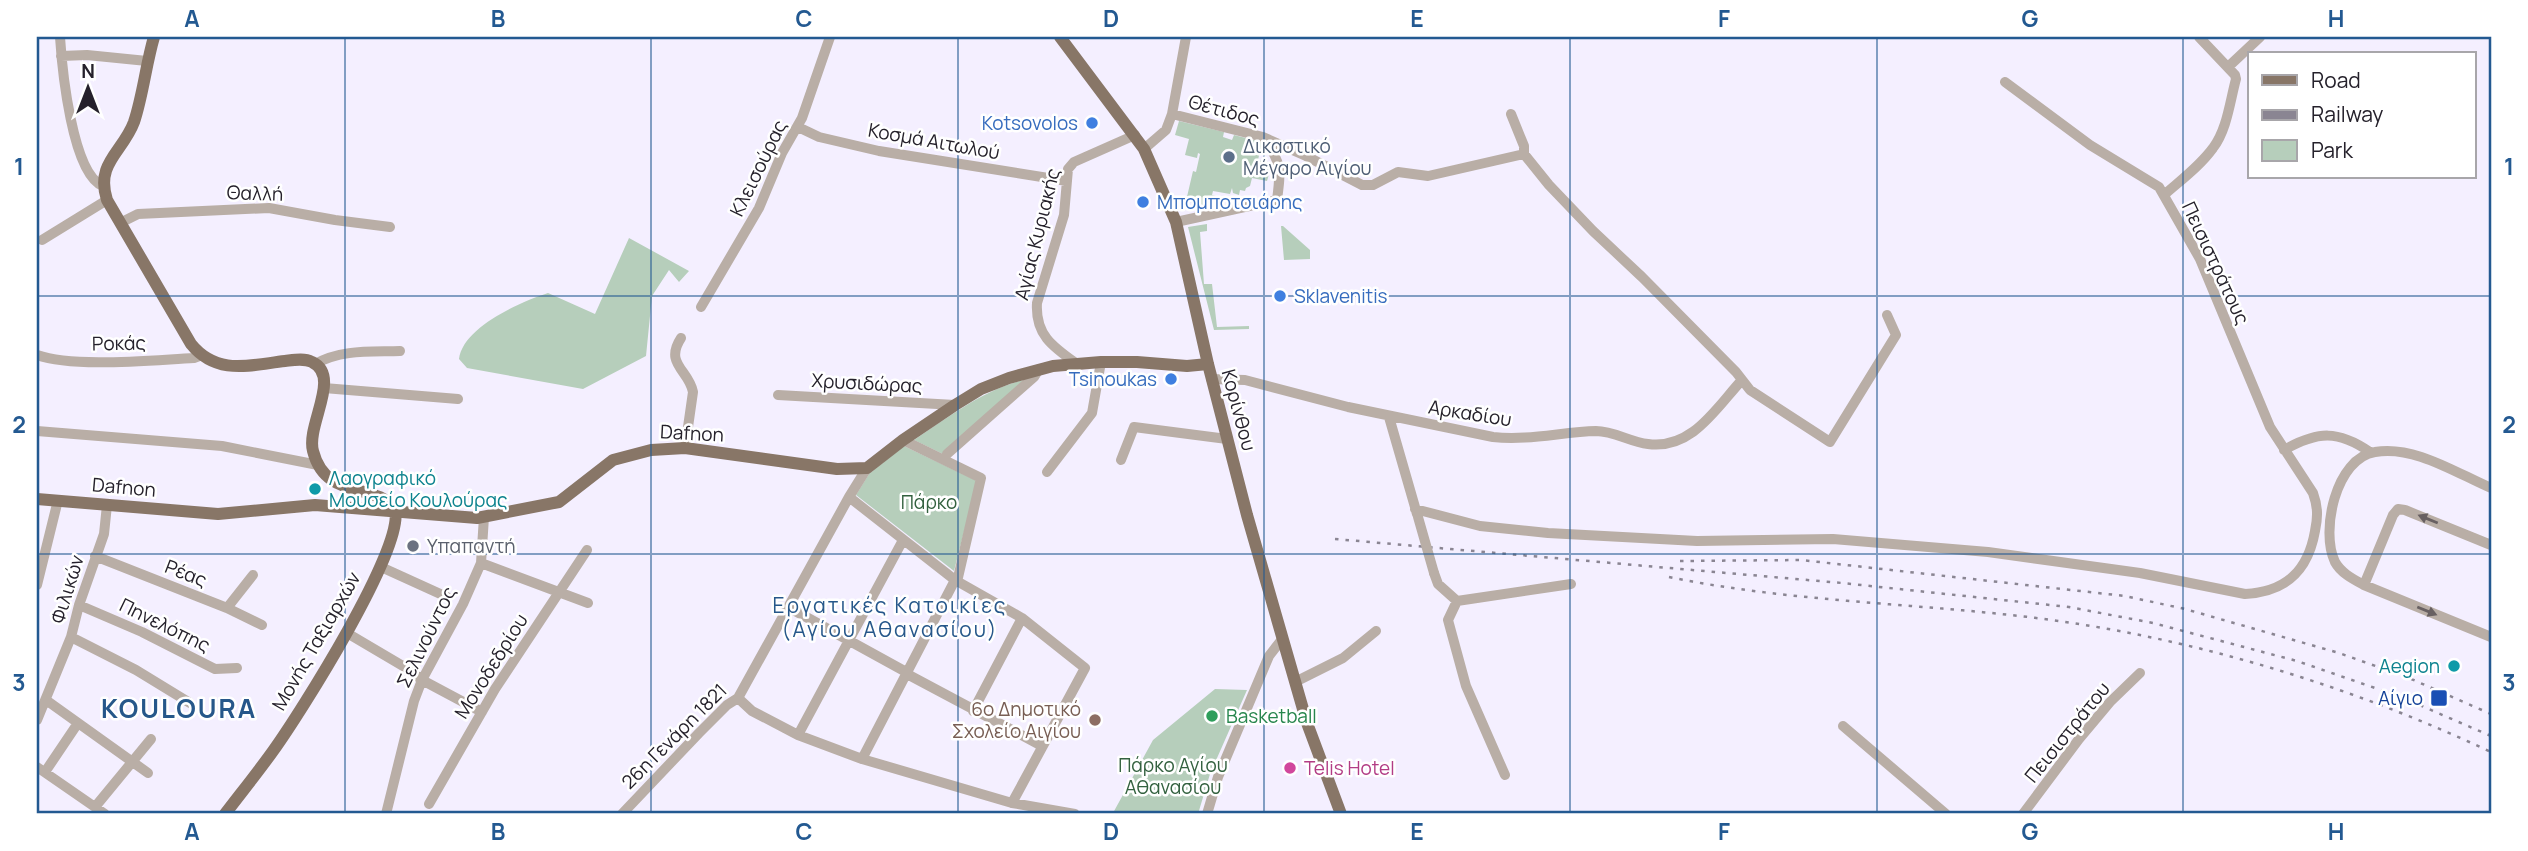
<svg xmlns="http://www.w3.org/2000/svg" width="2528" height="851" font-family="Manrope,sans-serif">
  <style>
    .green { fill: #b6cebb }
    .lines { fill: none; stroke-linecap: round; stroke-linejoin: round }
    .minor { stroke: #b9aea6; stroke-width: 10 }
    .major { stroke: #887667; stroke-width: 12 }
    .rail { stroke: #8a8592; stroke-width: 2.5; stroke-dasharray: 3.5 7; stroke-linecap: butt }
    .minor-bridge { stroke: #b9aea6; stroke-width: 10 }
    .oneway { fill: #686062 }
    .grid { fill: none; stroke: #235991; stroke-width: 2; stroke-opacity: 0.55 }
    .shop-dot { fill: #3f7fe0; stroke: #fff; stroke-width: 2.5 }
    .service-dot { fill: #5c6f8a; stroke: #fff; stroke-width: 2.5 }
    .culture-dot { fill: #0f9aa8; stroke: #fff; stroke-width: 2.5 }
    .worship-dot { fill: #6b7280; stroke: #fff; stroke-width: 2.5 }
    .transit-dot { fill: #1a4fb4; stroke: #fff; stroke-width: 2.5 }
    .leisure-dot { fill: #2e9e5b; stroke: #fff; stroke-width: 2.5 }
    .education-dot { fill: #8d6e63; stroke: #fff; stroke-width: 2.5 }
    .hotel-dot { fill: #d1479c; stroke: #fff; stroke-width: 2.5 }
    .labels { text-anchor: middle; stroke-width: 5; stroke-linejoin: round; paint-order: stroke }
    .street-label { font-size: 19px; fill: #25212b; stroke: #fff }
    .shop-label { font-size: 19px; fill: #366cbe; stroke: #fff; text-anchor: end }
    .service-label { font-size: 19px; fill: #4e5e75; stroke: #fff; text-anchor: start }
    .culture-label { font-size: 19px; fill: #0d838f; stroke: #fff; text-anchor: start }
    .park-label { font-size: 19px; fill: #33613f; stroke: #fff }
    .worship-label { font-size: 19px; fill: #5b616d; stroke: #fff; text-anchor: start }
    .transit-label { font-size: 19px; fill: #164399; stroke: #fff; text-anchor: end }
    .education-label { font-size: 19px; fill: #785e54; stroke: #fff; text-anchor: end }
    .leisure-label { font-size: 19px; fill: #27864d; stroke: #fff; text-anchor: start }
    .hotel-label { font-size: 19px; fill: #b23c85; stroke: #fff; text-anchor: start }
    .neighbourhood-label { font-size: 21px; letter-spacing: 2px; fill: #26578a; stroke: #fff }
    .district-label { font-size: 26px; font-weight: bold; letter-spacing: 2px; fill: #26578a; stroke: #fff }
    .neatline { fill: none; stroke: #235991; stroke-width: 2.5 }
    .grid-label { font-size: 23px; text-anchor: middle; font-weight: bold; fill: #235991 }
  </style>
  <rect width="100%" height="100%" fill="#f4efff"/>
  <!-- green -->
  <path class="green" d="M1179,121L1224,132L1223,137L1232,140L1234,135L1262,142L1258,160L1272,164L1267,181L1252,178L1250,186L1246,188L1245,191L1240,190L1239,195L1233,193L1232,188L1230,194L1213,191L1212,195L1220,197L1219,202L1203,205L1186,201L1193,171L1196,172L1200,154L1198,153L1197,158L1185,155L1189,139L1175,135Z
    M1207,224V231L1200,232L1204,284H1212L1217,327L1249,326V329L1214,330L1188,227Z
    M1281,226H1283L1310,250V259L1284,260Z
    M629,238L689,271L679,282L669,270L652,296L646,356L583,389L467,368L459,359C463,327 520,302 548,293L595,314Z
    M1024,380L943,454L914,440C949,417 983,390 1024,380Z
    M904,446L977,481L954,571L856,495L869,474Z
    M1215,689L1247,690L1210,774L1198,814L1113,813L1153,740Z"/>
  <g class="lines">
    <!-- minor -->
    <path class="minor" d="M60,37C62,68 72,174 103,186
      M61,56L87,55L147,61
      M2228,67L2260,37
      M1172,114L1263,137L1306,156L1362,185H1373L1398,172L1428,176L1524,154L1549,185L1593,231L1642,277L1736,372L1750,390L1830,442L1896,335L1887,315
      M1511,114L1524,146V154
      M798,127L819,137L879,151L1067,181
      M1144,149L1166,130L1172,114L1186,37
      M2164,195C2181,180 2200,166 2213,148C2227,130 2230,101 2236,79L2235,75L2199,37
      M1176,222L1277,200C1281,170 1282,162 1263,138
      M120,223L138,214L269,208L335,220L390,227
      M42,240L107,200
      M701,307L759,208L782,153L802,118L830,37
      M681,338C664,364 689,370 693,392L685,448
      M37,355C74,368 152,360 194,358L202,355
      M315,364C342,349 371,352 400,351
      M1077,364C1053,347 1035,335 1037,303L1064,215L1068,169L1074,162L1135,135
      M1211,379L1245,380L1348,407L1493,437C1527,441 1562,432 1596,431C1614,431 1630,442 1648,444C1692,450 1716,408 1742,380
      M324,388L458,399
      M778,395L955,405
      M1389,417L1417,514
      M37,431L222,446L318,465
      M903,440L981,478L957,582
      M2284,450C2318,431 2338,430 2370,452
      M947,454L1034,377L1039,369
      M1121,460L1134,427L1227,439
      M1047,472L1092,413L1101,362
      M2491,488C2456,473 2414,445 2375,452C2336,458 2320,531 2335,562C2341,573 2353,579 2364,585L2491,637
      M849,497L955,580L1022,618L1085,668L1012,803
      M1415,509L1480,526L1548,533L1697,541L1833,539L1988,552L2140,573L2245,594C2286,592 2308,571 2315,531C2318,517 2318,507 2313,493L2270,427L2200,259L2159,187L2090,145L2005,82
      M95,556L227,608L262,625
      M481,563L588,603
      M381,567L447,597
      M1434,573L1438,584L1457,601L1571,584
      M37,585L58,500
      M2364,585L2393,515L2398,509L2405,510L2491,545
      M1457,601L1448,620L1466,686L1505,775
      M79,605L142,632L207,665L215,669L237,668
      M788,607L908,673
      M227,608L253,575
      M347,633L408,669L422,680L482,712
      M71,637L136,670L190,703
      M907,674L1042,746
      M1295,682L1343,658L1376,631
      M738,698L752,711L798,735L862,759L1012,803L1075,814
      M46,700L148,773
      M973,711L1022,618
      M37,720L71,637L79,605L104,534L107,505
      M1843,726L1946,814
      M798,735L903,540
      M862,759L955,580
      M37,767L105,814
      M45,772L78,723
      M429,804L495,689L587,550
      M95,807L151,739
      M386,814L414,701L422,680L463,604L481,563L484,517
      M622,814L699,733L727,705L738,698L849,497L867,468
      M1207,814L1218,777L1269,656L1283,638
      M2023,814L2079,739L2110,702L2140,673"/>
    <!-- major -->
    <path class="major" d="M154,37C146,64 143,95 134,122C123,152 95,163 107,200L191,344C217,376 250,365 285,361C294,360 304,358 312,362C342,376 306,425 313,451C326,502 377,481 395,510
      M1060,37L1144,149L1176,222L1208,364L1247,515L1307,723L1341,814
      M37,499L218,514L315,505L477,518L559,502L613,460L651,450L685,448L837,469L867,468L903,440L955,405L981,389L1009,378L1053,366L1101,362H1137L1187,366L1208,364
      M225,814C241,793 258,772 273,751C299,715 405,548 395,510"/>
    <!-- rail -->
    <path class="rail" d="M1335,539L1842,583L2069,607L2153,623L2297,661L2401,697L2491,736
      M1680,561L1801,560L2125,596L2185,609L2339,653L2409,678L2491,714
      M1669,577C1795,603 1925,603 2052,620C2203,641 2353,687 2491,752"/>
    <!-- minor-bridge -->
    <path class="minor-bridge" d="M1418,517L1434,573"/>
  </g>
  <!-- one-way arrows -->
  <defs><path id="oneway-solid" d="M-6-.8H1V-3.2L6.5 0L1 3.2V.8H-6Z" transform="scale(1.75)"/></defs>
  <g class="oneway">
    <use href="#oneway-solid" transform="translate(2428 519) rotate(-158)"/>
    <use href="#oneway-solid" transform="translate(2427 611) rotate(22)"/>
  </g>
  <!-- grid -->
  <path class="grid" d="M345,37V814M651,37V814M958,37V814M1264,37V814M1570,37V814M1877,37V814M2183,37V814M37,296H2491M37,554H2491"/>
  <!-- markers -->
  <g class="shop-dot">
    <circle cx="1092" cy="123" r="7"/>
    <circle cx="1143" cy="202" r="7"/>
    <circle cx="1280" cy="296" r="7"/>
    <circle cx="1171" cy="379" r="7"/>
  </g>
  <circle class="service-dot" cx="1229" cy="157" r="7"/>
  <g class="culture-dot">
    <circle cx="315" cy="489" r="7"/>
    <circle cx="2454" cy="666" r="7"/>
  </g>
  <circle class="worship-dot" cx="413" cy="546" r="7"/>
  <rect class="transit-dot" x="2430" y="689" width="18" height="18" rx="3.5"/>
  <circle class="leisure-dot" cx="1212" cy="716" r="7"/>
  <circle class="education-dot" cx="1095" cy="720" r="7"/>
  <circle class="hotel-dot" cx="1290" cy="768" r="7"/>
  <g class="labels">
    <!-- street labels -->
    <g class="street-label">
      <text transform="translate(1224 110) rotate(15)" y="7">Θέτιδος</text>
      <text transform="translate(934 141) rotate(10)" y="7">Κοσμά Αιτωλού</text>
      <text transform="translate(758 168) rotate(-64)" y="7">Κλεισούρας</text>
      <text transform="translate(255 193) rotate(2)" y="7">Θαλλή</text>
      <text transform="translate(1037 234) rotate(-76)" y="7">Αγίας Κυριακής</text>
      <text transform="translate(2216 263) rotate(65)" y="7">Πεισιστράτους</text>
      <text transform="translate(119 343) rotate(-1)" y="7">Ροκάς</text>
      <text transform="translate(867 383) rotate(3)" y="7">Χρυσιδώρας</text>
      <text transform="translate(1239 410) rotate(75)" y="7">Κορίνθου</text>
      <text transform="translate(1470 413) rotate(9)" y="7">Αρκαδίου</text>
      <text transform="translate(692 433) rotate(3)" y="7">Dafnon</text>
      <text transform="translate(124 487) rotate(5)" y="7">Dafnon</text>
      <text transform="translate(186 573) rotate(21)" y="7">Ρέας</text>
      <text transform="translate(67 589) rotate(-73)" y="7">Φιλικών</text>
      <text transform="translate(165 625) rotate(26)" y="7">Πηνελόπης</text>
      <text transform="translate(426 637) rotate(-64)" y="7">Σελινούντος</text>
      <text transform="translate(316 641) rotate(-60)" y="7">Μονής Ταξιαρχών</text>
      <text transform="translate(491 666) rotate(-58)" y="7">Μονοδεδρίου</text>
      <text transform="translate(2067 732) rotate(-51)" y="7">Πεισιστράτου</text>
      <text transform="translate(674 736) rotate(-45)" y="7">26η Γενάρη 1821</text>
    </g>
    <!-- shop labels -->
    <g class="shop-label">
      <text x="1078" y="130">Kotsovolos</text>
      <text x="1157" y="209" text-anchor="start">Μπομποτσιάρης</text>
      <text x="1294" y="303" text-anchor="start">Sklavenitis</text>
      <text x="1157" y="386">Tsinoukas</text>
    </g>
    <!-- service labels -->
    <g class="service-label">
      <text x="1243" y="153">Δικαστικό<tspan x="1243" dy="22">Μέγαρο Αιγίου</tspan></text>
    </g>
    <!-- culture labels -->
    <g class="culture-label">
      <text x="329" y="485">Λαογραφικό<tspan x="329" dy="22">Μουσείο Κουλούρας</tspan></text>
      <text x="2440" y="673" text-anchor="end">Aegion</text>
    </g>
    <!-- park labels -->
    <g class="park-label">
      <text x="929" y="509">Πάρκο</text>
      <text x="1173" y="772">Πάρκο Αγίου<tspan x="1173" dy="22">Αθανασίου</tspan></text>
    </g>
    <!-- worship labels -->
    <g class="worship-label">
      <text x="427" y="553">Υπαπαντή</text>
    </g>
    <!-- transit labels -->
    <g class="transit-label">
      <text x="2423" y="705">Αίγιο</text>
    </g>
    <!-- education labels -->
    <g class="education-label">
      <text x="1081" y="716">6ο Δημοτικό<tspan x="1081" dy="22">Σχολείο Αιγίου</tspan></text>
    </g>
    <!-- leisure labels -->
    <g class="leisure-label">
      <text x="1226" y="723">Basketball</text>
    </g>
    <!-- hotel labels -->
    <g class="hotel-label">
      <text x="1304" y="775">Telis Hotel</text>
    </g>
    <!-- neighbourhood labels -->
    <g class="neighbourhood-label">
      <text x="890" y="613">Εργατικές Κατοικίες<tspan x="890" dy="24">(Αγίου Αθανασίου)</tspan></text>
    </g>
    <!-- district labels -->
    <g class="district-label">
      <text x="179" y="718">KOULOURA</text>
    </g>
  </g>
  <!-- border -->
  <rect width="2528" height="851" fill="none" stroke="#ffffff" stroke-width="77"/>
  <!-- legend -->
  <rect x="2248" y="52" width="228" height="126" fill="#ffffff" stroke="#a8a6aa" stroke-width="2"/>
  <rect x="2262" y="75" width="35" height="10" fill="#887667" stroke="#a8a6aa" stroke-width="2"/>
  <text x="2311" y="88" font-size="21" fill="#25212b">Road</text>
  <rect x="2262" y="110" width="35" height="10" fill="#8a8592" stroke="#a8a6aa" stroke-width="2"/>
  <text x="2311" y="122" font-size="21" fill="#25212b">Railway</text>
  <rect x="2262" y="140" width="35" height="21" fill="#b6cebb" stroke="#a8a6aa" stroke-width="2"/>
  <text x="2311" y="158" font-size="21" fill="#25212b">Park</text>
  <!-- north arrow -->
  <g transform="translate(88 88)" stroke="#ffffff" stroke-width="5" paint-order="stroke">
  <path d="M0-5L12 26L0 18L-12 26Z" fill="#25212b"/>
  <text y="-10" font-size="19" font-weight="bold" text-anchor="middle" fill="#25212b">N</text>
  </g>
  <rect x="38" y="38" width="2452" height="774" class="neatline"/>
  <g class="grid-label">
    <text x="192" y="27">A</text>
    <text x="498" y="27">B</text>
    <text x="804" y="27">C</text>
    <text x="1111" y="27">D</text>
    <text x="1417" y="27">E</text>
    <text x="1724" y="27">F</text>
    <text x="2030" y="27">G</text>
    <text x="2336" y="27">H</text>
    <text x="19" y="175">1</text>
    <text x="2509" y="175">1</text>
    <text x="19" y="433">2</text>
    <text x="2509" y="433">2</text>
    <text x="19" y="691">3</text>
    <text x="2509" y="691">3</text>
    <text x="192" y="840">A</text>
    <text x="498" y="840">B</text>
    <text x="804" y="840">C</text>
    <text x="1111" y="840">D</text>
    <text x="1417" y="840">E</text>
    <text x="1724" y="840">F</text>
    <text x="2030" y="840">G</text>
    <text x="2336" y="840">H</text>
  </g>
</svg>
